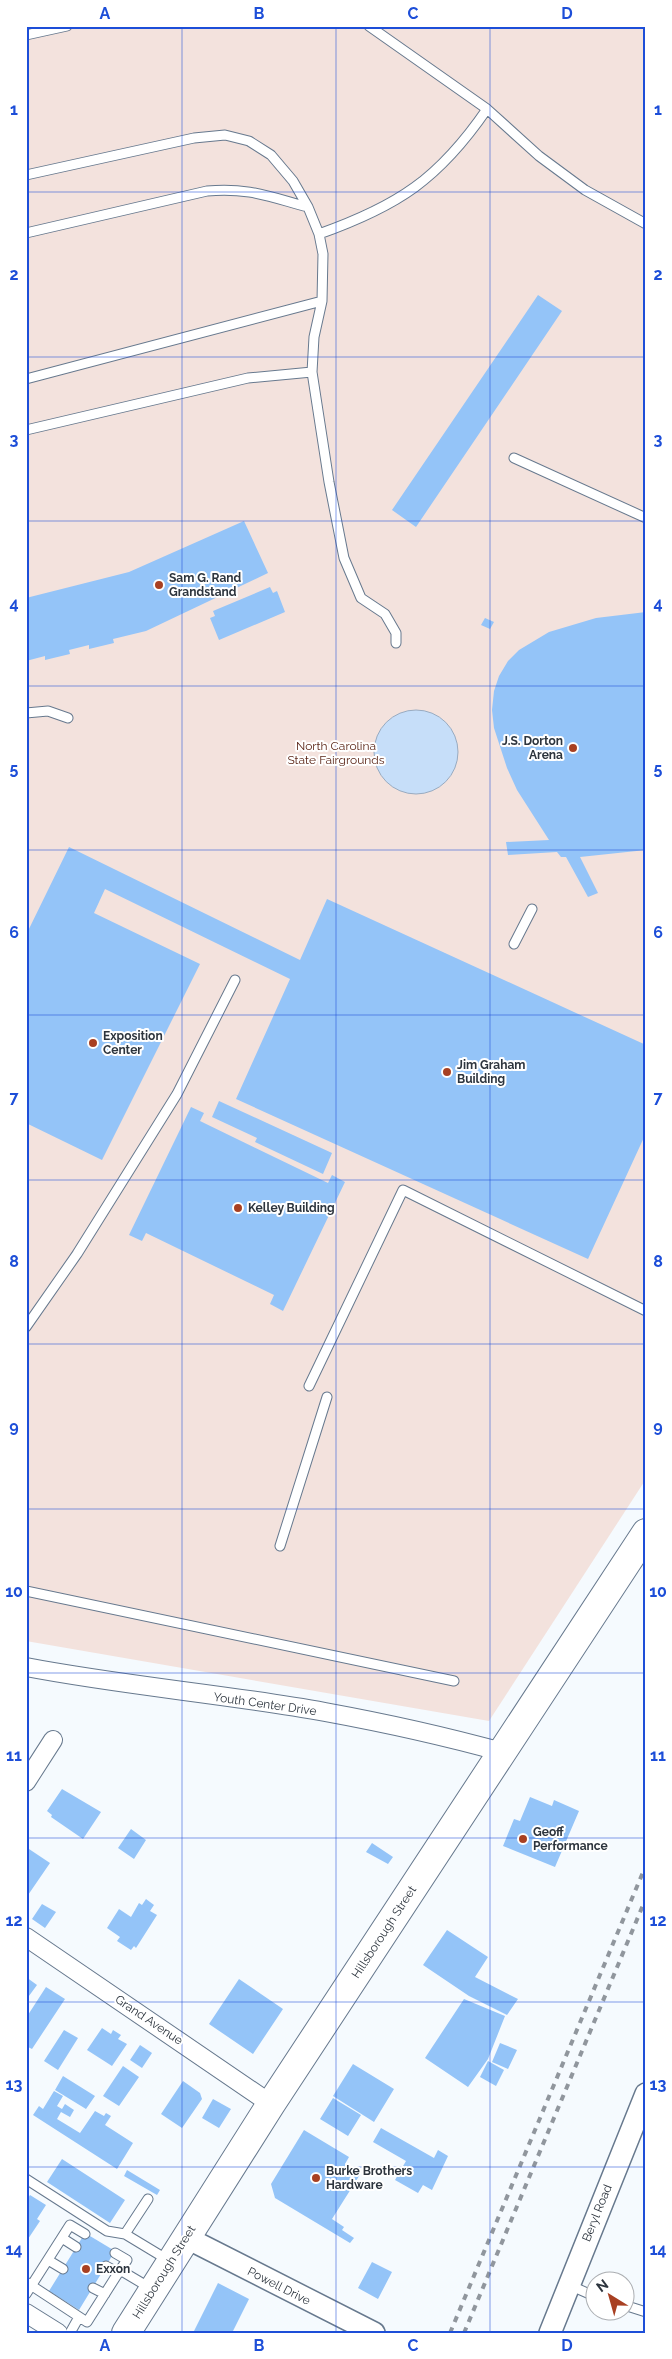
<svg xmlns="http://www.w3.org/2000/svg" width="672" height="2359" font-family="Raleway,sans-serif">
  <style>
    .green { fill: #f3e2dd }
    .water { fill: #c6def9; stroke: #98abc1 }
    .building { fill: #94c4f8 }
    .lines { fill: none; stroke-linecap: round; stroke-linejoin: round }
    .service-casing { stroke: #67798e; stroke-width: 11 }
    .minor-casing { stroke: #67798e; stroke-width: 20 }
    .tertiary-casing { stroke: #67798e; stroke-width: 24 }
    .primary-casing { stroke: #67798e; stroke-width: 30 }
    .service { stroke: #fff; stroke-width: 9 }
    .minor { stroke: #fff; stroke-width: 18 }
    .tertiary { stroke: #fff; stroke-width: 21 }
    .primary { stroke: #fff; stroke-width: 28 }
    .rail { stroke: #90969d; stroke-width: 4; stroke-dasharray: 6 6; stroke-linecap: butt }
    .grid { fill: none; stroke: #1d4ed8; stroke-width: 1; stroke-opacity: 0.55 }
    .poi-dot { fill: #a84022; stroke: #fff; stroke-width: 2 }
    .labels { text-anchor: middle; stroke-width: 4; stroke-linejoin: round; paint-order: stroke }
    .poi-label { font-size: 12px; font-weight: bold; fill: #2d353e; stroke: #fff; text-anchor: start }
    .park-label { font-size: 12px; fill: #561f10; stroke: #fff }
    .street-label { font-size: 12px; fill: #2d353e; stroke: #fff }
    .neatline { fill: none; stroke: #1d4ed8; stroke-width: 2 }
    .grid-label { font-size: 16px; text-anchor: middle; font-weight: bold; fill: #1d4ed8 }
  </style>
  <rect width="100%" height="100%" fill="#f5fafe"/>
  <!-- green -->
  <path class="green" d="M26,26H646V1479L489,1721L26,1641Z"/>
  <!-- water -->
  <path class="water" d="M374 752a42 42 0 1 1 84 0a42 42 0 1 1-84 0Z"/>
  <!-- building -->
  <path class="building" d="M538,295L562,311L416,527L392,510Z
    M244,521L268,573L146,631L113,639L114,643L89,649V645L69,650L70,654L45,660V656L26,661V598L129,572Z
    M270,587L273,593L277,591L285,612L219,640L210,618L215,616L213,611Z
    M646,612V850L580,857L598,893L588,897L566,857H561L557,852L508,855L506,842L549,840L517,790L507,768L494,728L492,710L494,691L499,676L508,661L519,650L549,632L596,618Z
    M485,618L494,622L490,629L481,625Z
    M69,847L300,960L327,899L646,1045V1133L588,1259L236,1099L290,979L105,889L94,913L200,964L102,1160L26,1123V935Z
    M219,1101L332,1153L323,1174L255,1142L257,1138L212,1117Z
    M191,1107L204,1113L200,1121L328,1183L332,1175L345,1182L283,1311L270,1304L274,1295L146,1233L142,1241L129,1235Z
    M62,1789L101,1812L83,1839L51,1817L52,1815L47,1811Z
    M530,1797L552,1806L554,1800L579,1811L555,1867L503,1846L514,1819L520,1821Z
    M131,1829L146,1840L134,1859L118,1848Z
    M372,1843L393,1857L388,1864L366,1852Z
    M26,1847L50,1863L26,1898Z
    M146,1899L154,1905L150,1911L157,1915L136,1948L134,1946L131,1950L117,1941L120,1937L107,1928L119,1909L131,1917L139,1903L142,1905Z
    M42,1904L56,1912L45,1928L32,1919Z
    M447,1930L488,1957L475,1977L518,1999L507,2015L469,1996L423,1965Z
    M26,1977L37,1985L26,2000Z
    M239,1979L283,2009L253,2054L209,2024Z
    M46,1987L65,1999L32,2049L26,2046V2018Z
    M464,1999L505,2016L488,2059L468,2087L425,2058Z
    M102,2028L111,2034L113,2030L121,2035L118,2039L127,2044L112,2066L87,2050Z
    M64,2030L78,2038L58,2070L44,2061Z
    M500,2043L517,2050L508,2069L492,2062Z
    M140,2045L152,2053L142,2068L130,2060Z
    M488,2061L504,2070L496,2086L480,2077Z
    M353,2064L394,2089L374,2122L333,2096Z
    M123,2066L139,2077L119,2106L103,2096Z
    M63,2076L95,2096L86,2109L55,2090Z
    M183,2081L200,2093L202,2099L182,2128L161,2114Z
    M54,2091L63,2096L57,2106L62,2109L65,2104L74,2110L70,2117L61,2112L57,2119L80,2133L95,2111L104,2116L106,2113L111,2116L105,2125L133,2143L117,2169L33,2115L39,2106L43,2109Z
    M333,2098L361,2115L348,2136L320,2119Z
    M213,2099L231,2109L219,2128L202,2118Z
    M381,2128L434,2158L438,2150L448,2156L432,2190L423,2185L418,2193L395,2180L406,2161L373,2142Z
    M304,2130L349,2157L345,2164L361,2173L332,2219L344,2227L342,2230L354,2238L350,2243L275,2198L271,2184Z
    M62,2159L125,2200L110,2223L47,2182Z
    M127,2170L160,2190L157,2195L124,2176Z
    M30,2195L46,2205L37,2219L40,2221L26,2242V2201Z
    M85,2233L115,2251L79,2310L49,2291Z
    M372,2262L392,2272L378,2299L358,2288Z
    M218,2283L249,2299L232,2333H193Z"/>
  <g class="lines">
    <!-- service casing -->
    <g class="service-casing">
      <path id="service" d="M369,26L487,109L539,156L585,190L646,224
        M26,35L67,26
        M26,175L194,138L225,135L249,141L271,155L293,181L308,207L319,234L323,254L322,301L314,337L312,372L248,378L26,430
        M26,233L207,191C247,187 270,197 308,207
        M319,234C398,206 439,179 487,109
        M312,372L329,482L344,558L361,598L385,614L396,633V643
        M26,379L322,301
        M514,458L646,518
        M26,713L48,711L68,718
        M514,944L532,909
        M26,1327L77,1254L177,1094L235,980
        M309,1386L403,1190L646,1311
        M280,1546L327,1397
        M26,1591L454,1681
        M26,2179L107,2231L125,2234L168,2260
        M125,2234L148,2199
        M62,2238L76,2247
        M115,2253L127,2260L120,2270
        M48,2260L63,2269
        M106,2266L119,2273
        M26,2282L87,2322L120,2270L152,2289
        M569,2285L594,2296
        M93,2288L105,2294
        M26,2294L70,2225L85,2234
        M624,2305L646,2312
        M70,2333L79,2317"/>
    </g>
    <!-- minor casing -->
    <g class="minor-casing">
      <path id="minor" d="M26,1667C125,1686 226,1694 325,1712C385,1723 444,1736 502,1752
        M26,1782L53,1740
        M26,1937L271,2104
        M26,2313L58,2333"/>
    </g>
    <!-- tertiary casing -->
    <g class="tertiary-casing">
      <path id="tertiary" d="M185,2237L374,2333
        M550,2333L646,2094"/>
    </g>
    <!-- primary casing -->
    <g class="primary-casing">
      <path id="primary" d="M126,2333L271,2104L646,1533"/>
    </g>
    <!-- service -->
    <use href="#service" class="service"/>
    <!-- minor -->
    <use href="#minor" class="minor"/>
    <!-- tertiary -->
    <use href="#tertiary" class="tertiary"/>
    <!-- primary -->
    <use href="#primary" class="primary"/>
    <!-- rail -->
    <path class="rail" d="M450,2333L646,1865
      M464,2333L646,1898"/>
  </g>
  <!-- grid -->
  <path class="grid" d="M182,26V2333M336,26V2333M490,26V2333M26,192H646M26,357H646M26,521H646M26,686H646M26,850H646M26,1015H646M26,1180H646M26,1344H646M26,1509H646M26,1673H646M26,1838H646M26,2002H646M26,2167H646"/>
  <!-- markers -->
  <g class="poi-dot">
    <circle cx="159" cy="585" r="5"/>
    <circle cx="573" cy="748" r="5"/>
    <circle cx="93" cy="1043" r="5"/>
    <circle cx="447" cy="1072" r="5"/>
    <circle cx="238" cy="1208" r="5"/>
    <circle cx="523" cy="1839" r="5"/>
    <circle cx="316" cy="2178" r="5"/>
    <circle cx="86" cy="2269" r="5"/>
  </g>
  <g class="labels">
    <!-- poi labels -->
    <g class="poi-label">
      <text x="169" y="582">Sam G. Rand<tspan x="169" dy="14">Grandstand</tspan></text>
      <text x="563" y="745" text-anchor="end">J.S. Dorton<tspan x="563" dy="14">Arena</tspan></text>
      <text x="103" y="1040">Exposition<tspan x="103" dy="14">Center</tspan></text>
      <text x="457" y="1069">Jim Graham<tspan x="457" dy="14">Building</tspan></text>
      <text x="248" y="1212">Kelley Building</text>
      <text x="533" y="1836">Geoff<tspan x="533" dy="14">Performance</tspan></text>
      <text x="326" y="2175">Burke Brothers<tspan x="326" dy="14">Hardware</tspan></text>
      <text x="96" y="2273">Exxon</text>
    </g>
    <!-- park labels -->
    <g class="park-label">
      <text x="336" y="750">North Carolina<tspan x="336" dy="14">State Fairgrounds</tspan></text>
    </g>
    <!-- street labels -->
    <g class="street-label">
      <text transform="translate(265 1704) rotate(8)" y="4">Youth Center Drive</text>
      <text transform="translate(384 1932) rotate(-57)" y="4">Hillsborough Street</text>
      <text transform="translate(149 2020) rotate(34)" y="4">Grand Avenue</text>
      <text transform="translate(597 2213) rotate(-68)" y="4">Beryl Road</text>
      <text transform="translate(164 2272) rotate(-58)" y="4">Hillsborough Street</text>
      <text transform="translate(279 2286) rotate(27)" y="4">Powell Drive</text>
    </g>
  </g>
  <!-- border -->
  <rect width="672" height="2359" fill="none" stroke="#ffffff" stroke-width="55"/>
  <!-- north arrow -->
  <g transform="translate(610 2296) rotate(323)"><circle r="24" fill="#ffffff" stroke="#abaeb2"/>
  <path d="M0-4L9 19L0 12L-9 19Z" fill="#a84022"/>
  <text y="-8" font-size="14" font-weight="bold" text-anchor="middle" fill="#2d353e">N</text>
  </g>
  <rect x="28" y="28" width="616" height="2304" class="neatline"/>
  <g class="grid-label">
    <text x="105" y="19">A</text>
    <text x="259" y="19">B</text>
    <text x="413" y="19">C</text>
    <text x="567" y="19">D</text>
    <text x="14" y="115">1</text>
    <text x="658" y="115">1</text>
    <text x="14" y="280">2</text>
    <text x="658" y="280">2</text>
    <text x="14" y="445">3</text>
    <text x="658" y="445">3</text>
    <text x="14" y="609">4</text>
    <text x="658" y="609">4</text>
    <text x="14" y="774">5</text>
    <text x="658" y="774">5</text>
    <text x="14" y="938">6</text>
    <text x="658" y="938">6</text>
    <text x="14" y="1103">7</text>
    <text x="658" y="1103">7</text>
    <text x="14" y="1267">8</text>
    <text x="658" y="1267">8</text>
    <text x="14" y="1432">9</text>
    <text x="658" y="1432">9</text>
    <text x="14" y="1597">10</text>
    <text x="658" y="1597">10</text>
    <text x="14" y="1761">11</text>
    <text x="658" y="1761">11</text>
    <text x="14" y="1926">12</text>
    <text x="658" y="1926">12</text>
    <text x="14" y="2090">13</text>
    <text x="658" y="2090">13</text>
    <text x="14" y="2255">14</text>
    <text x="658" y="2255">14</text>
    <text x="105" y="2351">A</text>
    <text x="259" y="2351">B</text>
    <text x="413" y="2351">C</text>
    <text x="567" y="2351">D</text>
  </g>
</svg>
